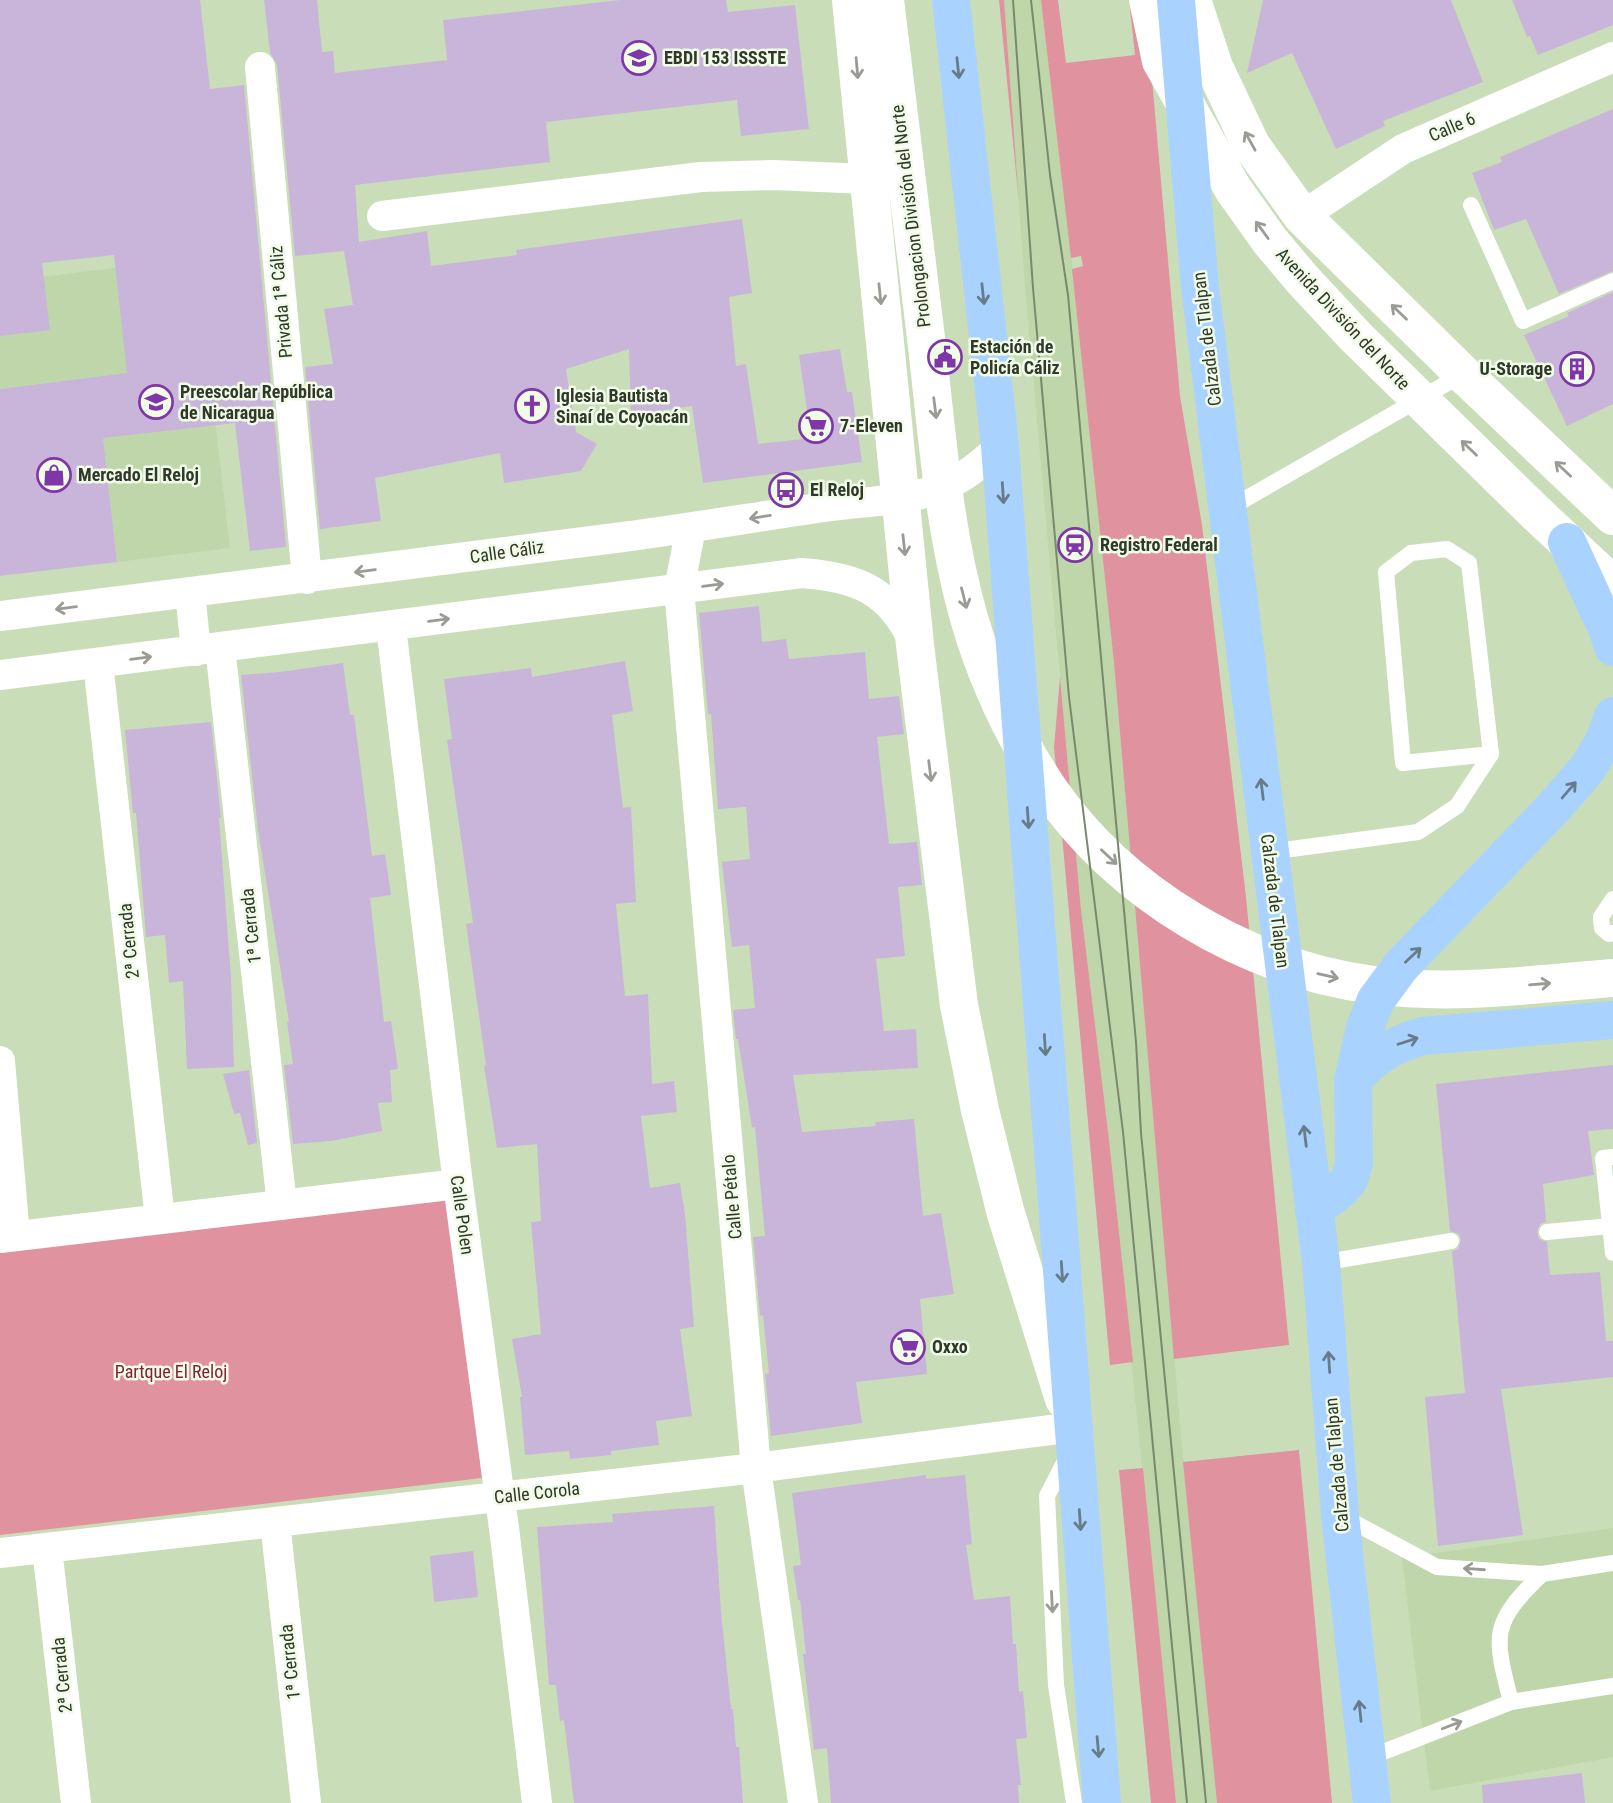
<svg xmlns="http://www.w3.org/2000/svg" width="1613" height="1803" font-family="'Roboto Condensed',sans-serif">
  <style>
    .built { fill: #bed6a9 }
    .green { fill: #e0939e }
    .building { fill: #c9b5d9 }
    .lines { fill: none; stroke-linecap: round; stroke-linejoin: round }
    .lane { stroke: #fff; stroke-width: 16 }
    .street { stroke: #fff; stroke-width: 30 }
    .secondary { stroke: #fff; stroke-width: 38 }
    .highway { stroke: #a9d2fe; stroke-width: 38 }
    .tram { stroke: #7a886e; stroke-width: 2 }
    .oneway { stroke: #989c94 }
    .oneway2 { stroke: #667d89 }
    .labels { text-anchor: middle; stroke-width: 5; stroke-linejoin: round; paint-order: stroke }
    .poi-label { font-size: 18px; font-weight: bold; fill: #303829; stroke: #f0fbe8; text-anchor: start }
    .street-label { font-size: 18px; fill: #303829; stroke: #f0fbe8 }
    .park-label { font-size: 18px; fill: #821f39; stroke: #f0fbe8 }
  </style>
  <rect width="100%" height="100%" fill="#c9deb8"/>
  <!-- built -->
  <path class="built" d="M1004,0H1041L1075,289L1114,663L1181,1435L1217,1803H1176L1108,1131L1081,910L1025,287Z
    M196,258L230,548L117,562L96,377L0,389V282Z
    M1613,1528V1757L1430,1791L1402,1558Z"/>
  <!-- green -->
  <path class="green" d="M999,0H1004L1019,203Z
    M1041,0H1058L1066,63L1135,55L1129,0H1145L1180,396L1202,525L1246,897L1289,1345L1174,1359L1114,663L1072,269L1083,266L1081,256L1071,258Z
    M1060,677L1081,910L1108,1131L1133,1362L1110,1365L1054,747Z
    M450,1199L482,1478L0,1535V1250Z
    M1299,1450L1332,1803H1217L1183,1462Z
    M1143,1468L1176,1803H1151L1119,1470Z"/>
  <!-- building -->
  <path class="building" d="M0,0H200L210,89L244,85L286,547L250,551L235,423L103,438L117,562L0,576V389L127,373L114,255L42,263L50,330L0,336Z
    M264,0H317L322,52L333,51L335,73L447,60L443,20L620,0H726L728,12L795,5L809,129L741,136L737,100L546,122L550,162L355,185L359,242L427,231L431,266L517,255L516,250L742,219L752,293L729,297L736,366L746,364L758,444L811,438L799,355L840,349L847,392H852L862,462L703,483L692,406L631,415L629,349L566,369L576,432L597,444L581,471L504,483L500,453L375,478L381,521L320,529L305,367L333,364L324,309L353,305L344,251L295,256L277,65L270,53Z
    M1263,0H1451L1483,82L1383,121L1385,126L1336,149L1292,53L1247,73Z
    M1512,0H1613V25L1538,55L1530,36L1527,37Z
    M1613,109V271L1559,294L1526,219L1494,230L1472,173L1502,162L1500,157Z
    M1613,292V404L1567,426L1524,335L1569,316L1567,313Z
    M759,606L762,642L786,639L789,659L865,652L869,699L899,696L904,734L877,737L889,844L917,842L922,885L898,887L905,956L876,959L884,1031L916,1029L918,1068L793,1075L802,1132L876,1126L875,1122L914,1119L923,1216L941,1213L954,1294L920,1299L927,1374L856,1382L862,1423L771,1436L765,1374L769,1373L763,1315L760,1316L753,1237L765,1236L755,1127L752,1128L738,1039H736L733,1010L755,1008L749,945L732,947L722,862L750,859L746,807L718,809L711,714H708L699,613Z
    M625,661L633,711L612,715L623,808L631,807L636,902L616,904L625,996L648,994L652,1084L674,1081L677,1112L641,1116L650,1188L680,1183L685,1214L694,1327L680,1329L692,1416L656,1421L659,1445L611,1451V1455L570,1459L569,1451L525,1455L520,1397H522L512,1339L541,1334L531,1222L541,1221L537,1144L497,1148L484,1066L486,1065L466,924L473,923L447,740L452,739L444,679L531,668L532,677Z
    M343,663L350,715H354L372,856L385,854L391,895L370,898L384,1022L391,1021L398,1069L390,1070L392,1102L378,1103L382,1131L331,1141L293,1144L284,1065L293,1064L287,1022H289L258,830L241,675L280,672Z
    M211,722L221,818H219L231,977L234,1067L187,1069L183,981L169,983L165,935L146,937L136,813H133L125,730Z
    M1613,1065V1129L1588,1131L1594,1175L1543,1184L1546,1222L1540,1224L1537,1232L1539,1239L1547,1242L1550,1275L1600,1272L1606,1341H1613V1377L1501,1389L1523,1535L1438,1546L1425,1397L1465,1393L1452,1251L1458,1249L1461,1240L1459,1234L1450,1231L1436,1084Z
    M249,1070L257,1143L248,1145L240,1113L234,1114L223,1074Z
    M926,1475V1479L965,1475L972,1544L966,1545L974,1600L1010,1596L1013,1644H1016L1019,1692L1023,1691L1027,1738L1016,1739L1021,1785H1018L1019,1803H831L827,1748L814,1750L803,1654H806L800,1600H798L793,1566L801,1565L792,1493Z
    M714,1506L721,1612L731,1709H733L736,1747H739L743,1803H574L564,1720L560,1721L556,1685H549L537,1527L613,1522L612,1514Z
    M473,1551L478,1597L434,1602L430,1556Z
    M1582,1773L1585,1803H1483L1482,1785Z"/>
  <g class="lines">
    <!-- lane -->
    <path class="lane" d="M1471,205L1523,321L1613,281
      M1228,509L1463,374
      M1269,852L1418,832L1457,806L1491,754L1469,563L1447,549L1411,553L1386,572L1403,763L1491,754
      M1613,899L1601,917L1602,928L1609,934L1613,933
      M1613,1157L1603,1158L1613,1253
      M1547,1232L1610,1226
      M1321,1263L1451,1241
      M1067,1457L1047,1496L1056,1685L1074,1803
      M1342,1516L1437,1567L1542,1574L1613,1563
      M1511,1702C1494,1635 1490,1624 1542,1574
      M1368,1758L1511,1702L1613,1686"/>
    <!-- street -->
    <path class="street" d="M260,67L307,579
      M382,216L701,177L773,175L867,179
      M1302,216L1403,149L1613,57
      M691,528L679,589L756,1468L803,1803
      M190,592L196,651
      M0,616C205,590 410,565 615,538C685,529 755,517 825,507C858,502 892,502 925,493C954,486 979,467 1000,446
      M391,627L458,1184L505,1536L537,1803
      M220,647L282,1205
      M98,663L160,1219
      M0,675L802,573C856,577 890,590 913,641
      M0,1061L15,1236
      M0,1238L458,1184
      M275,1522L306,1803
      M47,1548L76,1803
      M0,1553L756,1468L1074,1427"/>
    <!-- secondary -->
    <path class="secondary" d="M851,0L915,645L959,1005L980,1110L1006,1214L1064,1399
      M885,0C899,113 912,226 926,338C937,431 943,527 969,618C986,677 1014,737 1048,788C1121,894 1247,969 1374,985C1454,996 1534,984 1613,978
      M1148,0L1161,61L1233,189L1270,241L1302,279L1355,336L1536,513L1613,585
      M1192,0L1214,67L1251,145L1302,216L1463,374L1613,516"/>
    <!-- highway -->
    <path class="highway" d="M951,0L1000,446L1102,1803
      M1176,0L1200,287L1321,1263L1340,1515L1372,1803
      M1567,542L1608,631L1613,647
      M1353,1080C1373,1056 1394,1044 1423,1036L1613,1020
      M1314,1210L1340,1190L1349,1180L1354,1163L1353,1080L1365,1027L1376,1000L1401,966L1554,807L1587,769L1604,741L1613,716"/>
    <!-- tram -->
    <path class="tram" d="M1013,0L1033,288L1069,697L1123,1132L1187,1803
      M1031,0L1050,175L1068,295L1136,1042L1141,1133L1206,1803"/>
  </g>
  <!-- one-way arrows -->
  <defs><path id="oneway-shaft" d="M-6 0H5M1.5-3L5.5 0L1.5 3" fill="none" stroke-width="1.6" stroke-linecap="round" stroke-linejoin="round" transform="scale(1.75)"/></defs>
  <g class="oneway">
    <use href="#oneway-shaft" transform="translate(857 68) rotate(85)"/>
    <use href="#oneway-shaft" transform="translate(1250 141) rotate(-119)"/>
    <use href="#oneway-shaft" transform="translate(1262 230) rotate(-126)"/>
    <use href="#oneway-shaft" transform="translate(880 294) rotate(84)"/>
    <use href="#oneway-shaft" transform="translate(1399 312) rotate(-136)"/>
    <use href="#oneway-shaft" transform="translate(935 408) rotate(83)"/>
    <use href="#oneway-shaft" transform="translate(1469 448) rotate(-136)"/>
    <use href="#oneway-shaft" transform="translate(1563 469) rotate(-137)"/>
    <use href="#oneway-shaft" transform="translate(760 517) rotate(171)"/>
    <use href="#oneway-shaft" transform="translate(904 545) rotate(84)"/>
    <use href="#oneway-shaft" transform="translate(365 571) rotate(172)"/>
    <use href="#oneway-shaft" transform="translate(713 585) rotate(-8)"/>
    <use href="#oneway-shaft" transform="translate(964 598) rotate(76)"/>
    <use href="#oneway-shaft" transform="translate(66 608) rotate(173)"/>
    <use href="#oneway-shaft" transform="translate(439 620) rotate(-8)"/>
    <use href="#oneway-shaft" transform="translate(141 658) rotate(-7)"/>
    <use href="#oneway-shaft" transform="translate(930 771) rotate(83)"/>
    <use href="#oneway-shaft" transform="translate(1109 857) rotate(43)"/>
    <use href="#oneway-shaft" transform="translate(1328 976) rotate(13)"/>
    <use href="#oneway-shaft" transform="translate(1540 984) rotate(-5)"/>
    <use href="#oneway-shaft" transform="translate(1474 1569) rotate(-176)"/>
    <use href="#oneway-shaft" transform="translate(1052 1602) rotate(87)"/>
    <use href="#oneway-shaft" transform="translate(1452 1725) rotate(-21)"/>
  </g>
  <g class="oneway2">
    <use href="#oneway-shaft" transform="translate(958 68) rotate(84)"/>
    <use href="#oneway-shaft" transform="translate(983 294) rotate(84)"/>
    <use href="#oneway-shaft" transform="translate(1003 493) rotate(86)"/>
    <use href="#oneway-shaft" transform="translate(1262 789) rotate(-97)"/>
    <use href="#oneway-shaft" transform="translate(1569 790) rotate(-49)"/>
    <use href="#oneway-shaft" transform="translate(1028 818) rotate(86)"/>
    <use href="#oneway-shaft" transform="translate(1413 955) rotate(-43)"/>
    <use href="#oneway-shaft" transform="translate(1408 1041) rotate(-18)"/>
    <use href="#oneway-shaft" transform="translate(1045 1045) rotate(86)"/>
    <use href="#oneway-shaft" transform="translate(1305 1136) rotate(-97)"/>
    <use href="#oneway-shaft" transform="translate(1062 1272) rotate(86)"/>
    <use href="#oneway-shaft" transform="translate(1329 1362) rotate(-94)"/>
    <use href="#oneway-shaft" transform="translate(1080 1520) rotate(86)"/>
    <use href="#oneway-shaft" transform="translate(1360 1711) rotate(-96)"/>
    <use href="#oneway-shaft" transform="translate(1098 1747) rotate(85)"/>
  </g>
  <!-- icons -->
  <defs>
    <g id="school-ring" transform="scale(1.75)"><circle r="9.5" fill="#f0fbe8" stroke="#7f36a8" stroke-width="1.5"/><path d="M0-5L7-2L0 1L-7-2ZM-4 1L0 2.5L4 1V4Q0 6-4 4Z" fill="#7f36a8"/></g>
    <g id="civic-ring" transform="scale(1.75)"><circle r="9.5" fill="#f0fbe8" stroke="#7f36a8" stroke-width="1.5"/><path d="M-.6-6.5H3V-4.5H.6V-3L4-1V1h2V6H-6V1h2V-1L-.6-3ZM-1.2 2.5V6h2.4V2.5Z" fill="#7f36a8"/></g>
    <g id="building-ring" transform="scale(1.75)"><circle r="9.5" fill="#f0fbe8" stroke="#7f36a8" stroke-width="1.5"/><path d="M-4-6H4V6H1V3H-1V6H-4ZM-2.5-4.3h1.7v1.8h-1.7ZM.8-4.3h1.7v1.8H.8ZM-2.5-1h1.7V.8h-1.7ZM.8-1h1.7V.8H.8Z" fill="#7f36a8"/></g>
    <g id="church-ring" transform="scale(1.75)"><circle r="9.5" fill="#f0fbe8" stroke="#7f36a8" stroke-width="1.5"/><path d="M-1.2-6h2.4v3.5h3.3v2.4h-3.3V6h-2.4V-.1h-3.3v-2.4h3.3Z" fill="#7f36a8"/></g>
    <g id="supermarket-ring" transform="scale(1.75)"><circle r="9.5" fill="#f0fbe8" stroke="#7f36a8" stroke-width="1.5"/><path d="M-6-5.5h2.5l.6 2H6L4.5 2H-2.5L-4.4-4H-6ZM-1.5 3.2a1.3 1.3 0 1 0 .1 0ZM3 3.2a1.3 1.3 0 1 0 .1 0Z" fill="#7f36a8"/></g>
    <g id="shop-ring" transform="scale(1.75)"><circle r="9.5" fill="#f0fbe8" stroke="#7f36a8" stroke-width="1.5"/><path d="M-5-2.5h2.3a2.7 3.5 0 0 1 5.4 0H5L5.5 6h-11ZM-1.5-2.5h3a1.5 2.3 0 0 0-3 0Z" fill="#7f36a8"/></g>
    <g id="bus-ring" transform="scale(1.75)"><circle r="9.5" fill="#f0fbe8" stroke="#7f36a8" stroke-width="1.5"/><path d="M-5-6H5V4H4V6H2V4H-2V6H-4V4H-5ZM-3.5-4V0h7V-4ZM-3.5 1.2v1.5H-2V1.2ZM2 1.2v1.5H3.5V1.2Z" fill="#7f36a8"/></g>
    <g id="station-ring" transform="scale(1.75)"><circle r="9.5" fill="#f0fbe8" stroke="#7f36a8" stroke-width="1.5"/><path d="M-3-6H3Q5-6 5-4V2Q5 4 3 4L4.5 6H3L1.5 4h-3L-3 6H-4.5L-3 4Q-5 4-5 2V-4Q-5-6-3-6ZM-3.5-4v3h7v-3ZM-3.5 1v1.5H-2V1ZM2 1v1.5H3.5V1Z" fill="#7f36a8"/></g>
  </defs>
  <g fill-rule="evenodd">
    <use href="#school-ring" x="639" y="58"/>
    <use href="#civic-ring" x="945" y="357"/>
    <use href="#building-ring" x="1577" y="369"/>
    <use href="#school-ring" x="156" y="402"/>
    <use href="#church-ring" x="532" y="406"/>
    <use href="#supermarket-ring" x="816" y="426"/>
    <use href="#shop-ring" x="54" y="475"/>
    <use href="#bus-ring" x="786" y="490"/>
    <use href="#station-ring" x="1075" y="545"/>
    <use href="#supermarket-ring" x="908" y="1347"/>
  </g>
  <g class="labels">
    <!-- poi labels -->
    <g class="poi-label">
      <text x="664" y="64">EBDI 153 ISSSTE</text>
      <text x="970" y="353">Estación de<tspan x="970" dy="21">Policía Cáliz</tspan></text>
      <text x="1552" y="375" text-anchor="end">U-Storage</text>
      <text x="180" y="398">Preescolar República<tspan x="180" dy="21">de Nicaragua</tspan></text>
      <text x="556" y="402">Iglesia Bautista<tspan x="556" dy="21">Sinaí de Coyoacán</tspan></text>
      <text x="840" y="432">7-Eleven</text>
      <text x="78" y="481">Mercado El Reloj</text>
      <text x="810" y="496">El Reloj</text>
      <text x="1100" y="551">Registro Federal</text>
      <text x="932" y="1353">Oxxo</text>
    </g>
    <!-- street labels -->
    <g class="street-label">
      <text transform="translate(1452 127) rotate(-23)" y="6">Calle 6</text>
      <text transform="translate(911 216) rotate(-97)" y="6">Prolongacion División del Norte</text>
      <text transform="translate(281 302) rotate(-95)" y="6">Privada 1ª Cáliz</text>
      <text transform="translate(1343 319) rotate(47)" y="6">Avenida División del Norte</text>
      <text transform="translate(1207 339) rotate(-97)" y="6">Calzada de Tlalpan</text>
      <text transform="translate(507 552) rotate(-8)" y="6">Calle Cáliz</text>
      <text transform="translate(1275 901) rotate(83)" y="6">Calzada de Tlalpan</text>
      <text transform="translate(251 926) rotate(-96)" y="6">1ª Cerrada</text>
      <text transform="translate(129 941) rotate(-96)" y="6">2ª Cerrada</text>
      <text transform="translate(732 1197) rotate(-95)" y="6">Calle Pétalo</text>
      <text transform="translate(462 1215) rotate(82)" y="6">Calle Polen</text>
      <text transform="translate(1337 1465) rotate(-95)" y="6">Calzada de Tlalpan</text>
      <text transform="translate(537 1493) rotate(-6)" y="6">Calle Corola</text>
      <text transform="translate(290 1662) rotate(-96)" y="6">1ª Cerrada</text>
      <text transform="translate(62 1675) rotate(-96)" y="6">2ª Cerrada</text>
    </g>
    <!-- park labels -->
    <g class="park-label">
      <text x="171" y="1378">Partque El Reloj</text>
    </g>
  </g>
</svg>
